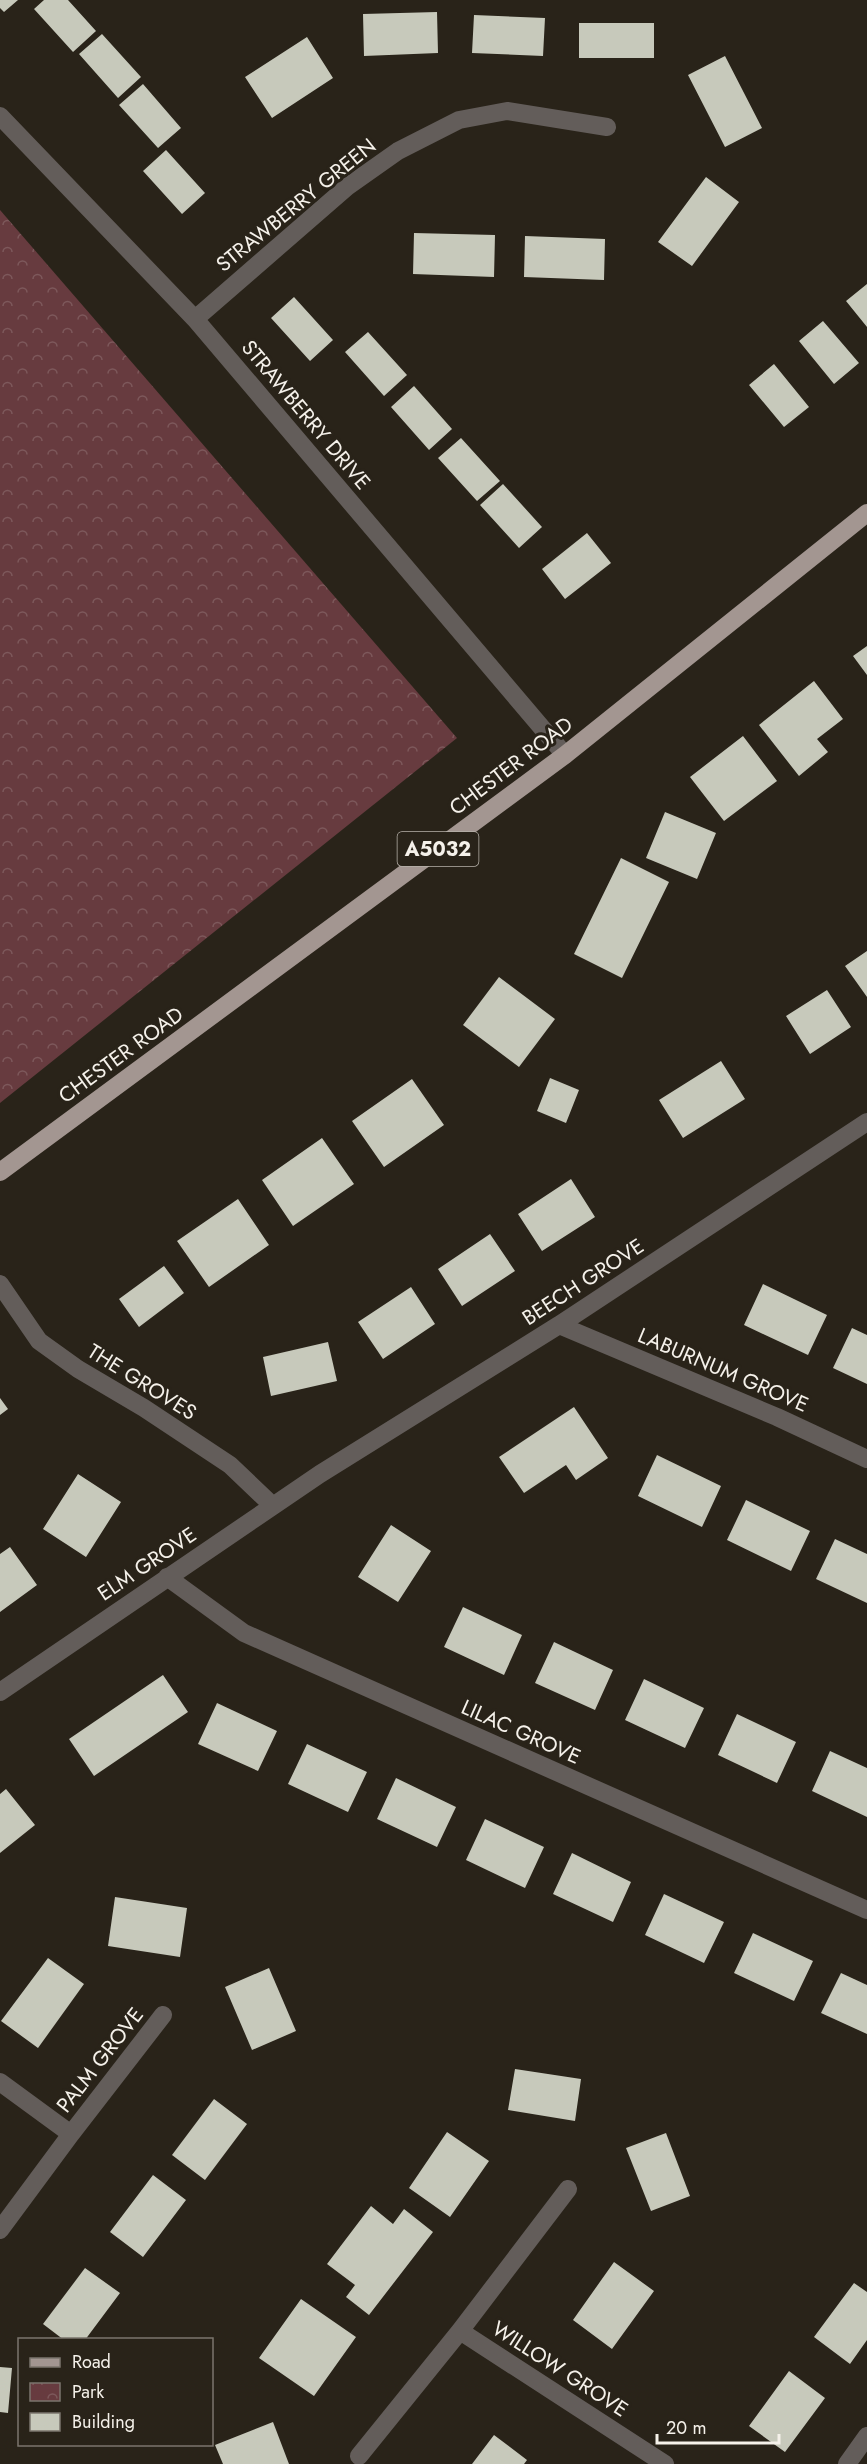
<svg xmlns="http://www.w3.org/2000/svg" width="867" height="2464" font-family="Jost,sans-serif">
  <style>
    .park { fill: url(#park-crowns) }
    .building { fill: #c7c9bb }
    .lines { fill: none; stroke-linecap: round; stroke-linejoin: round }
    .street { stroke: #635d5a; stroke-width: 18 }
    .primary { stroke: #a39691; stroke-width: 18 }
    .labels { text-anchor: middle; stroke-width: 6; stroke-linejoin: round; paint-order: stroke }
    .shield { fill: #292319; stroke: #b8b3ab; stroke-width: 1.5 }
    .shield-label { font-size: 20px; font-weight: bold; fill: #f5f1ea }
    .street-label { font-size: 21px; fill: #f5f1ea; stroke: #292319 }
  </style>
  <defs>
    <pattern id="park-crowns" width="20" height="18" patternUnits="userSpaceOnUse" patternTransform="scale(1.5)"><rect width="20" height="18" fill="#673b3f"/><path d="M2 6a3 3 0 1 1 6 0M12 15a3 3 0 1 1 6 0" fill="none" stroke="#7d585b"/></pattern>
  </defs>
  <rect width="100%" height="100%" fill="#292319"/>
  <!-- park -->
  <path class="park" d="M0,210L457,738L0,1103Z"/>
  <!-- building -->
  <path class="building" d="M0,0H18L4,12L0,8Z
    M44,0H68L96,31L73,52L34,9Z
    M437,12L438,53L364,56L363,14Z
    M474,15L545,18L543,56L472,53Z
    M579,23H654V58H579Z
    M102,34L141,77L118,98L79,54Z
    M307,37L333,78L272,118L245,77Z
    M725,56L762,128L725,147L688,75Z
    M143,84L181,128L158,148L119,105Z
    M166,150L205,193L182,214L143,171Z
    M706,177L739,202L692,266L658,242Z
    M414,233L495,235L494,277L413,274Z
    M525,236L605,239L604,280L524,277Z
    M867,284V327L846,301Z
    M294,297L333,340L310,361L271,318Z
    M823,321L859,363L834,384L799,341Z
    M368,332L407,375L384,396L345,352Z
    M774,364L809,407L784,427L749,385Z
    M414,386L452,429L429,450L391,407Z
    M461,438L500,481L477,501L438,458Z
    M503,484L542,527L519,548L480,505Z
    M587,533L611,563L565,599L542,569Z
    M867,646V675L853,656Z
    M814,681L843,719L817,739L828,752L799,776L759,725Z
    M743,736L777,781L724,821L690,777Z
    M665,812L716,833L697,879L646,858Z
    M621,858L669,882L622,978L574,954Z
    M867,951V997L845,966Z
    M499,977L555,1019L519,1067L463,1025Z
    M827,990L851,1027L810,1054L786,1016Z
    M721,1061L745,1099L683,1138L659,1100Z
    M550,1078L579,1090L566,1123L537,1111Z
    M412,1079L444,1125L384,1167L352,1121Z
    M322,1138L354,1184L293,1226L262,1180Z
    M571,1179L595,1217L542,1251L518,1214Z
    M238,1199L269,1245L209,1287L177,1241Z
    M490,1234L515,1271L462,1306L438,1269Z
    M164,1266L184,1293L139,1327L119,1299Z
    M763,1284L827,1315L808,1355L744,1325Z
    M411,1287L435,1324L383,1359L358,1322Z
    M852,1328L867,1335V1384L833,1368Z
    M328,1342L337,1381L271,1396L263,1357Z
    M0,1398L8,1409L0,1415Z
    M574,1407L608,1458L576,1480L566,1465L524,1493L499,1457Z
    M657,1455L721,1486L702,1527L638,1496Z
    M78,1474L121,1502L86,1557L43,1529Z
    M746,1500L810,1531L791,1571L727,1540Z
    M391,1525L431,1551L398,1602L358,1577Z
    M835,1539L867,1554V1603L816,1579Z
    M10,1547L37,1585L0,1612V1554Z
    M463,1607L522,1635L504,1675L444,1647Z
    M554,1642L613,1670L595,1710L535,1683Z
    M163,1675L188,1712L94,1776L69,1739Z
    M644,1679L704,1708L685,1748L625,1720Z
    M217,1703L277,1731L258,1771L198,1744Z
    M737,1714L796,1742L777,1783L718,1755Z
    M307,1744L367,1772L348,1812L288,1784Z
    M830,1751L867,1768V1817L812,1791Z
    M396,1778L456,1807L437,1847L377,1819Z
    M6,1789L35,1825L0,1853V1794Z
    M485,1819L544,1847L525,1888L466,1860Z
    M572,1853L631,1882L613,1922L553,1894Z
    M664,1894L724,1922L704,1963L645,1935Z
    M115,1897L187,1908L180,1957L108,1946Z
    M753,1933L813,1961L794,2001L734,1973Z
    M48,1958L84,1984L38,2048L1,2021Z
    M269,1968L296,2031L252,2050L225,1987Z
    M841,1973L867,1985V2034L821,2013Z
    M515,2069L581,2079L575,2121L508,2110Z
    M214,2099L247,2124L205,2180L172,2155Z
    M447,2132L489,2161L450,2217L409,2188Z
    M666,2133L690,2196L651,2211L626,2148Z
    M153,2175L186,2200L143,2257L110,2232Z
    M371,2206L393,2224L404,2209L433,2232L369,2315L346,2297L355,2285L327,2264Z
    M614,2262L654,2291L612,2349L573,2320Z
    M85,2268L120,2293L85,2340H64L43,2324Z
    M854,2283L867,2292V2340L850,2364L814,2337Z
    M301,2299L356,2337L314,2396L259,2358Z
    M0,2367L12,2368L8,2413L0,2412Z
    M789,2371L825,2398L785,2452L749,2426Z
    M273,2422L289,2464H223L215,2445Z
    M494,2435L527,2460L524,2464H472Z"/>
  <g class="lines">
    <!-- street -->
    <path class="street" d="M0,116L195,319L565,755
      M195,319L347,187L398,151L459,120L507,111L607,127
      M0,1284L39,1341L78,1369L144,1408L230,1465L273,1506
      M559,1325L777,1417L867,1459
      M167,1577L244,1633L867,1910
      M0,1692L320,1474L559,1325L867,1122
      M0,2082L71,2134L163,2015
      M0,2230L71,2134
      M460,2331L568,2189
      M359,2456L460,2331L665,2464
      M847,2464L867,2436"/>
    <!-- primary -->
    <path class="primary" d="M0,1172L565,755L867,513"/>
  </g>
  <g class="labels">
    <!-- shield labels -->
    <rect class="shield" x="397.5" y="832" width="81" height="34" rx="4.5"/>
    <g class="shield-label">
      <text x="438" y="856">A5032</text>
    </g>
    <!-- street labels -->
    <g class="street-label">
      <text transform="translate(296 205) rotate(-39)" y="7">STRAWBERRY GREEN</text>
      <text transform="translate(306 415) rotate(50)" y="7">STRAWBERRY DRIVE</text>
      <text transform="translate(511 766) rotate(-37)" y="7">CHESTER ROAD</text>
      <text transform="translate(121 1055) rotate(-36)" y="7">CHESTER ROAD</text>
      <text transform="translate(583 1282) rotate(-33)" y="7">BEECH GROVE</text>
      <text transform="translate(723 1370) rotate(23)" y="7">LABURNUM GROVE</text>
      <text transform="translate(142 1382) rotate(32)" y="7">THE GROVES</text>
      <text transform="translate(147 1564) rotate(-34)" y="7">ELM GROVE</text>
      <text transform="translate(521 1732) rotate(24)" y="7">LILAC GROVE</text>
      <text transform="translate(100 2060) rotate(-52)" y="7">PALM GROVE</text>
      <text transform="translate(560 2369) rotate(33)" y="7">WILLOW GROVE</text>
    </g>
  </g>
  <!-- legend -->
  <rect x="18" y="2338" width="195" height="108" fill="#292319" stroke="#7b756d" stroke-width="1.5"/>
  <rect x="30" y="2358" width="30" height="9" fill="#a39691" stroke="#7b756d" stroke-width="1.5"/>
  <text x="72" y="2368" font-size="18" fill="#f5f1ea">Road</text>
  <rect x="30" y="2383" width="30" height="18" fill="url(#park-crowns)" stroke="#7b756d" stroke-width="1.5"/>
  <text x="72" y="2398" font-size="18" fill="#f5f1ea">Park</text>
  <rect x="30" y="2413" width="30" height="18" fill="#c7c9bb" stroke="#7b756d" stroke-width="1.5"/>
  <text x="72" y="2428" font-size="18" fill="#f5f1ea">Building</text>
  <!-- scale -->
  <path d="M657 2434v9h122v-9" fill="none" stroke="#f5f1ea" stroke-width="3"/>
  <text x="666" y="2434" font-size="18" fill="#f5f1ea" stroke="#292319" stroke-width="4.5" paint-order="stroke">20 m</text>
</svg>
